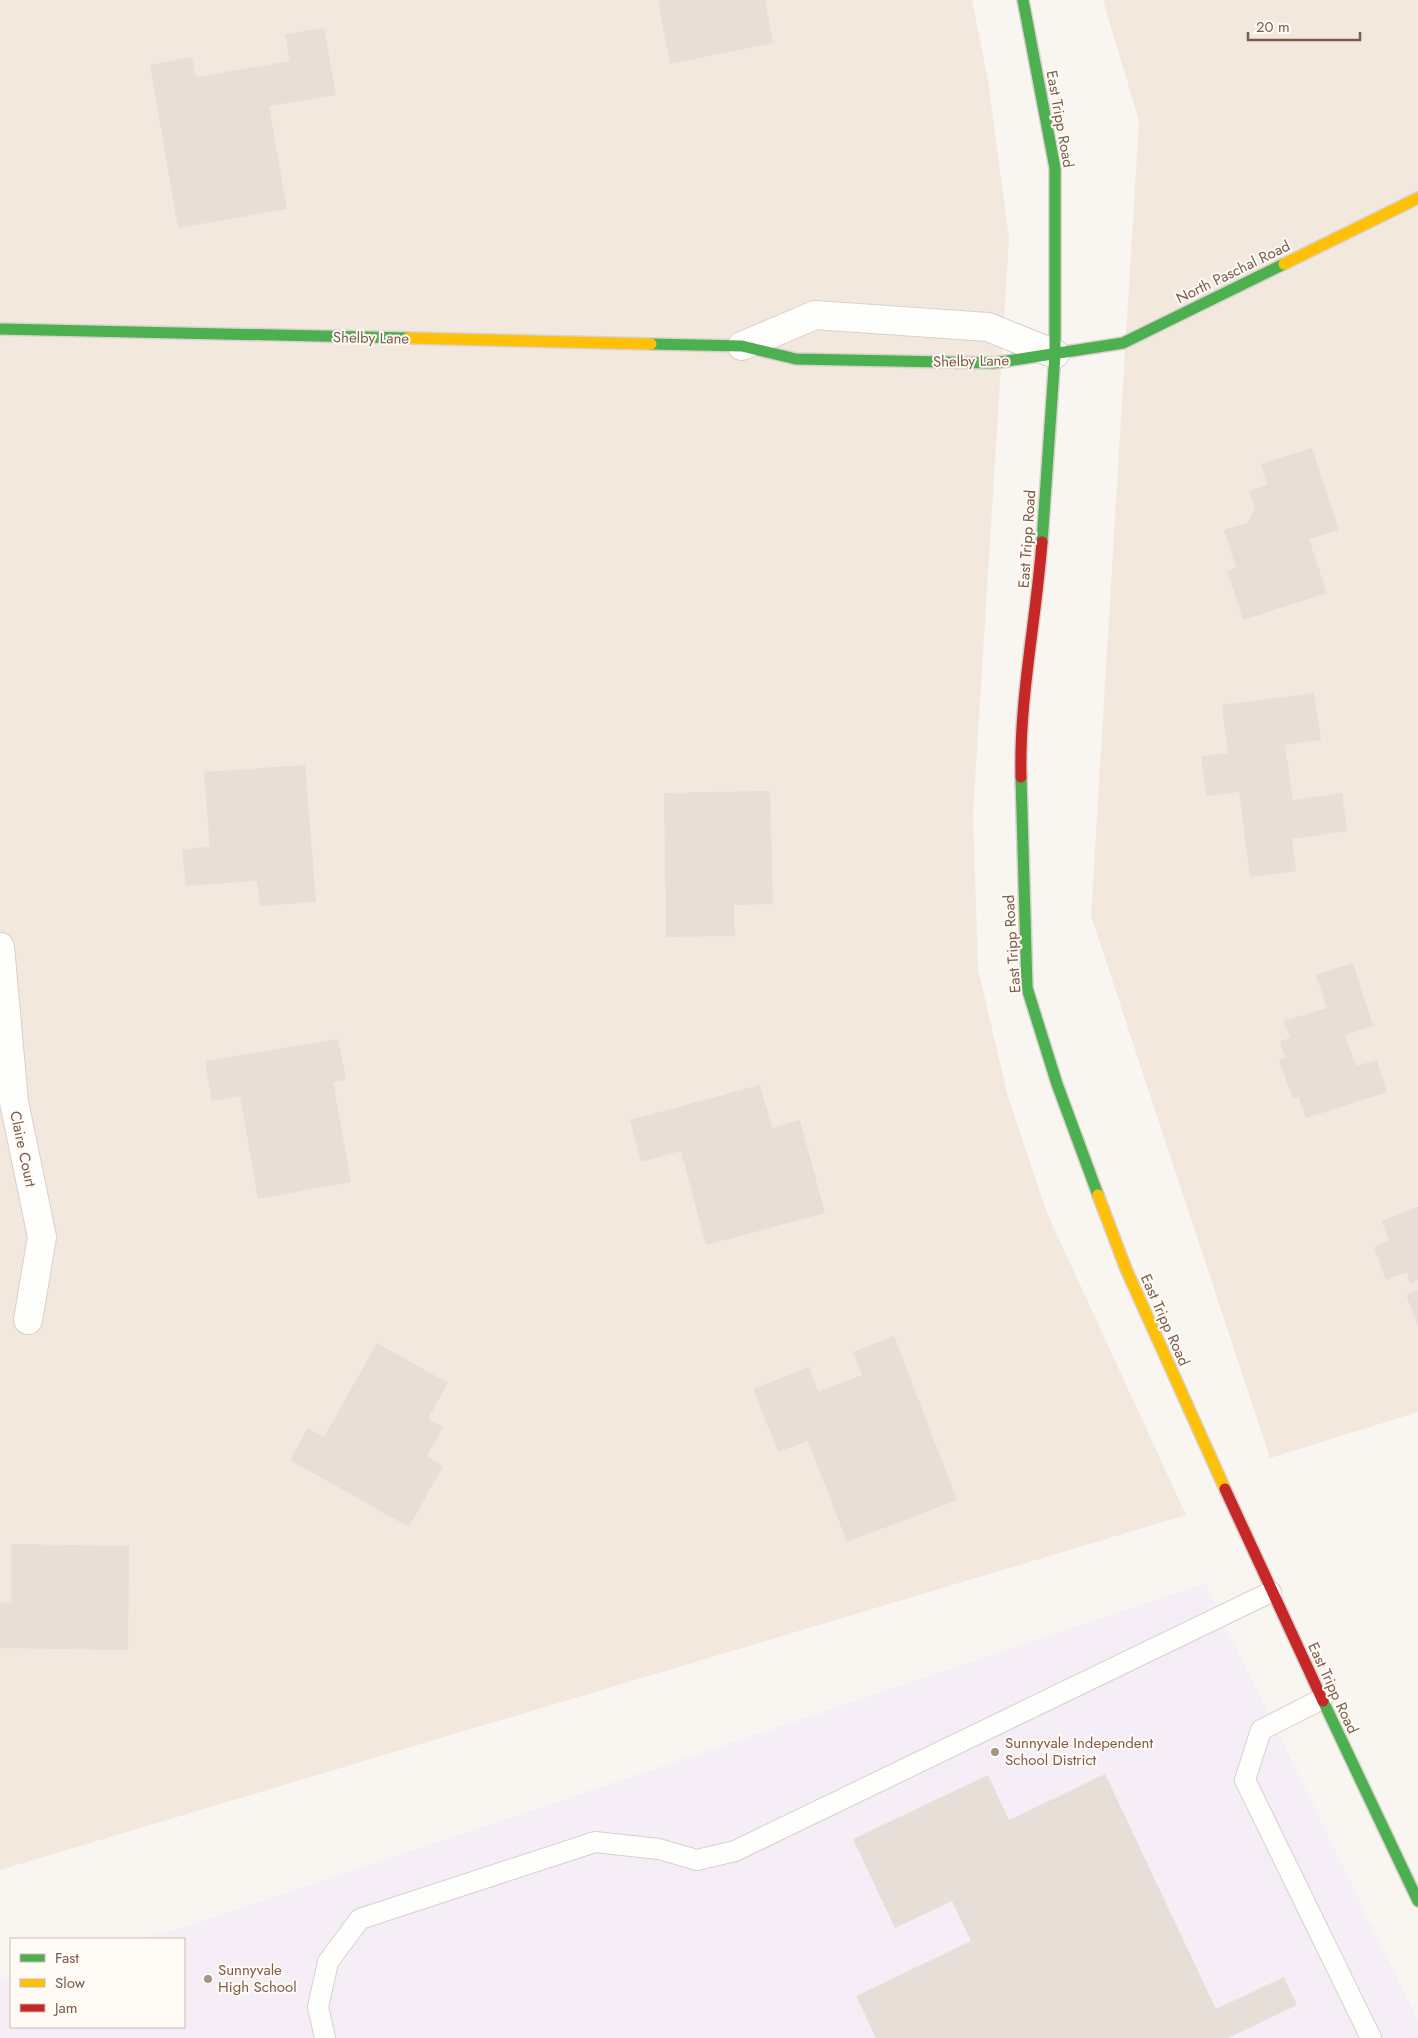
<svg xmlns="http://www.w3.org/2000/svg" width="1418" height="2038" font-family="Jost,sans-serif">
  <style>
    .residential { fill: #f2e8de }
    .education { fill: #f6eef6 }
    .building { fill: #e6ded7 }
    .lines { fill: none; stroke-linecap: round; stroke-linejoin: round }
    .lane-casing { stroke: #d7d1cb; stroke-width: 22 }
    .street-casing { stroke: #d7d1cb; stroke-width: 30 }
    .fast-casing { stroke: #d9d2cb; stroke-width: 14 }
    .slow-casing { stroke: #d9d2cb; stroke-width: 14 }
    .jam-casing { stroke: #d9d2cb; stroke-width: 14 }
    .lane { stroke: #fefefd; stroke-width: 20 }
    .street { stroke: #fefefd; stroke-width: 28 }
    .fast { stroke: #4caf50; stroke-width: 11 }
    .slow { stroke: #ffc107; stroke-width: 11 }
    .jam { stroke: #c62828; stroke-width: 11 }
    .poi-dot { fill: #a69286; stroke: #fffaf3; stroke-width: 2 }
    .labels { text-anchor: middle; stroke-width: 4; stroke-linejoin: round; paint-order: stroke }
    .street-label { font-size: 15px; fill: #7a5c4d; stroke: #fffaf3 }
    .poi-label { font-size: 15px; fill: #7a5c4d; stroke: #fffaf3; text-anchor: start }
  </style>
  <rect width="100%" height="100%" fill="#f9f5f0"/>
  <!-- residential -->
  <path class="residential" d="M0,0H972L988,80L1009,239L973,813L978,969L1008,1097L1047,1213L1186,1515L0,1870Z
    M1103,0H1418V1412L1270,1458L1091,916L1139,121Z"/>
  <!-- education -->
  <path class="education" d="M1205,1583L1418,2020V2038H0V1981L11,1977V2027H184V1939H141L200,1922Z"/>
  <!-- building -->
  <path class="building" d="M658,0H765L773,43L670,64Z
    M324,28L336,95L269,106L287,209L178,228L150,65L192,57L196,77L290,61L285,34Z
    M1312,448L1339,530L1309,539L1327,593L1243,620L1227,571L1236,568L1224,530L1247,523L1255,508L1249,491L1267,485L1261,464Z
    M1314,693L1321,740L1285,745L1293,800L1342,793L1347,831L1292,839L1296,871L1250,877L1239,792L1206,796L1201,756L1228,753L1222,705Z
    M305,765L316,902L260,906L257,881L186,886L182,849L210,847L204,772Z
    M770,791L773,904L734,905L735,936L666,937L664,793Z
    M1353,963L1373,1026L1345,1035L1356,1066L1377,1060L1387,1092L1306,1118L1299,1097L1293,1099L1279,1060L1285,1058L1280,1041L1290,1038L1284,1021L1327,1008L1316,975Z
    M338,1039L346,1080L333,1082L351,1182L258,1199L240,1096L212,1101L205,1061Z
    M760,1085L772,1128L800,1120L825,1213L706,1245L681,1151L641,1162L630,1120Z
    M1418,1207V1280L1410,1283L1407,1272L1386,1280L1374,1247L1389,1241L1382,1221Z
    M1418,1290V1325L1406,1295Z
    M894,1336L957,1500L847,1542L808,1441L778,1452L753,1389L809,1367L818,1392L862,1375L853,1352Z
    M377,1343L448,1383L428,1419L443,1427L427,1456L443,1466L409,1527L290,1460L308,1428L324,1437Z
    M11,1544L129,1546L128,1650L0,1648V1602L11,1603Z
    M1105,1774L1216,2009L1284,1977L1297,2005L1228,2038H876L856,1996L971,1941L952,1901L895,1928L853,1839L988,1775L1009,1820Z"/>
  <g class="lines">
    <!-- lane casing -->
    <g class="lane-casing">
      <path id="lane" d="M1322,1699L1261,1730L1245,1780L1371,2038
        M325,2038L318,2007L328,1962L360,1919L595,1842L659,1849L697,1860L735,1851L1271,1592"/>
    </g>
    <!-- street casing -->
    <g class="street-casing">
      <path id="street" d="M742,346L815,315L988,327L1055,354
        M0,947L14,1102L42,1237L28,1320"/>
    </g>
    <!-- fast casing -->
    <g class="fast-casing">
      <path id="fast" d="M1023,0L1055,168V354L1042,542
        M0,329L408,338
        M651,344L742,346L796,359L994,363L1123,343L1284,264
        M1021,777L1027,988L1057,1084L1098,1195
        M1323,1701L1418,1901"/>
    </g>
    <!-- slow casing -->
    <g class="slow-casing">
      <path id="slow" d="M1284,264L1418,198
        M408,338L651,344
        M1098,1195L1126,1269L1225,1489"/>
    </g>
    <!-- jam casing -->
    <g class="jam-casing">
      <path id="jam" d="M1021,777C1019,699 1036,621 1042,542
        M1225,1489L1323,1701"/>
    </g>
    <!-- lane -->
    <use href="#lane" class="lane"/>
    <!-- street -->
    <use href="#street" class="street"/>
    <!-- fast -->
    <use href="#fast" class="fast"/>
    <!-- slow -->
    <use href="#slow" class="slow"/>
    <!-- jam -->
    <use href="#jam" class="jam"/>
  </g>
  <!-- markers -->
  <g class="poi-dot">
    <circle cx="995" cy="1752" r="5"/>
    <circle cx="208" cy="1979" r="5"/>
  </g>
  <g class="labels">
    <!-- street labels -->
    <g class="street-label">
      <text transform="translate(1060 119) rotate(80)" y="5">East Tripp Road</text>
      <text transform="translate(1233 272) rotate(-26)" y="5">North Paschal Road</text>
      <text transform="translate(371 338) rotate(1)" y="5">Shelby Lane</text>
      <text transform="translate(971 361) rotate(-1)" y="5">Shelby Lane</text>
      <text transform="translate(1027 539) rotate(-86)" y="5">East Tripp Road</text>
      <text transform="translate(1012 944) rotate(-94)" y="5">East Tripp Road</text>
      <text transform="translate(23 1149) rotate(78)" y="5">Claire Court</text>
      <text transform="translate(1165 1320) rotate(66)" y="5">East Tripp Road</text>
      <text transform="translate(1333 1688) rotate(65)" y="5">East Tripp Road</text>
    </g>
    <!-- poi labels -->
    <g class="poi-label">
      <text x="1005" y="1748">Sunnyvale Independent<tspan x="1005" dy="17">School District</tspan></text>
      <text x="218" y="1975">Sunnyvale<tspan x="218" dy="17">High School</tspan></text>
    </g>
  </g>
  <!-- legend -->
  <rect x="10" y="1938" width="175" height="90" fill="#fffaf3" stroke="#cabbb1"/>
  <rect x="20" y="1954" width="25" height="8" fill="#4caf50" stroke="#cabbb1"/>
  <text x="55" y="1963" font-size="15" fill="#7a5c4d">Fast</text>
  <rect x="20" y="1979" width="25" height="8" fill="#ffc107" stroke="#cabbb1"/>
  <text x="55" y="1988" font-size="15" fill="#7a5c4d">Slow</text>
  <rect x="20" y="2004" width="25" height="8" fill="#c62828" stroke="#cabbb1"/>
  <text x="55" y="2013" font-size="15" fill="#7a5c4d">Jam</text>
  <!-- scale -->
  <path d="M1248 32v8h112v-8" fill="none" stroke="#7a5c4d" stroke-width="2.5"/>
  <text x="1256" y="32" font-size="15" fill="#7a5c4d" stroke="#fffaf3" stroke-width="4" paint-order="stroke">20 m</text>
</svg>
